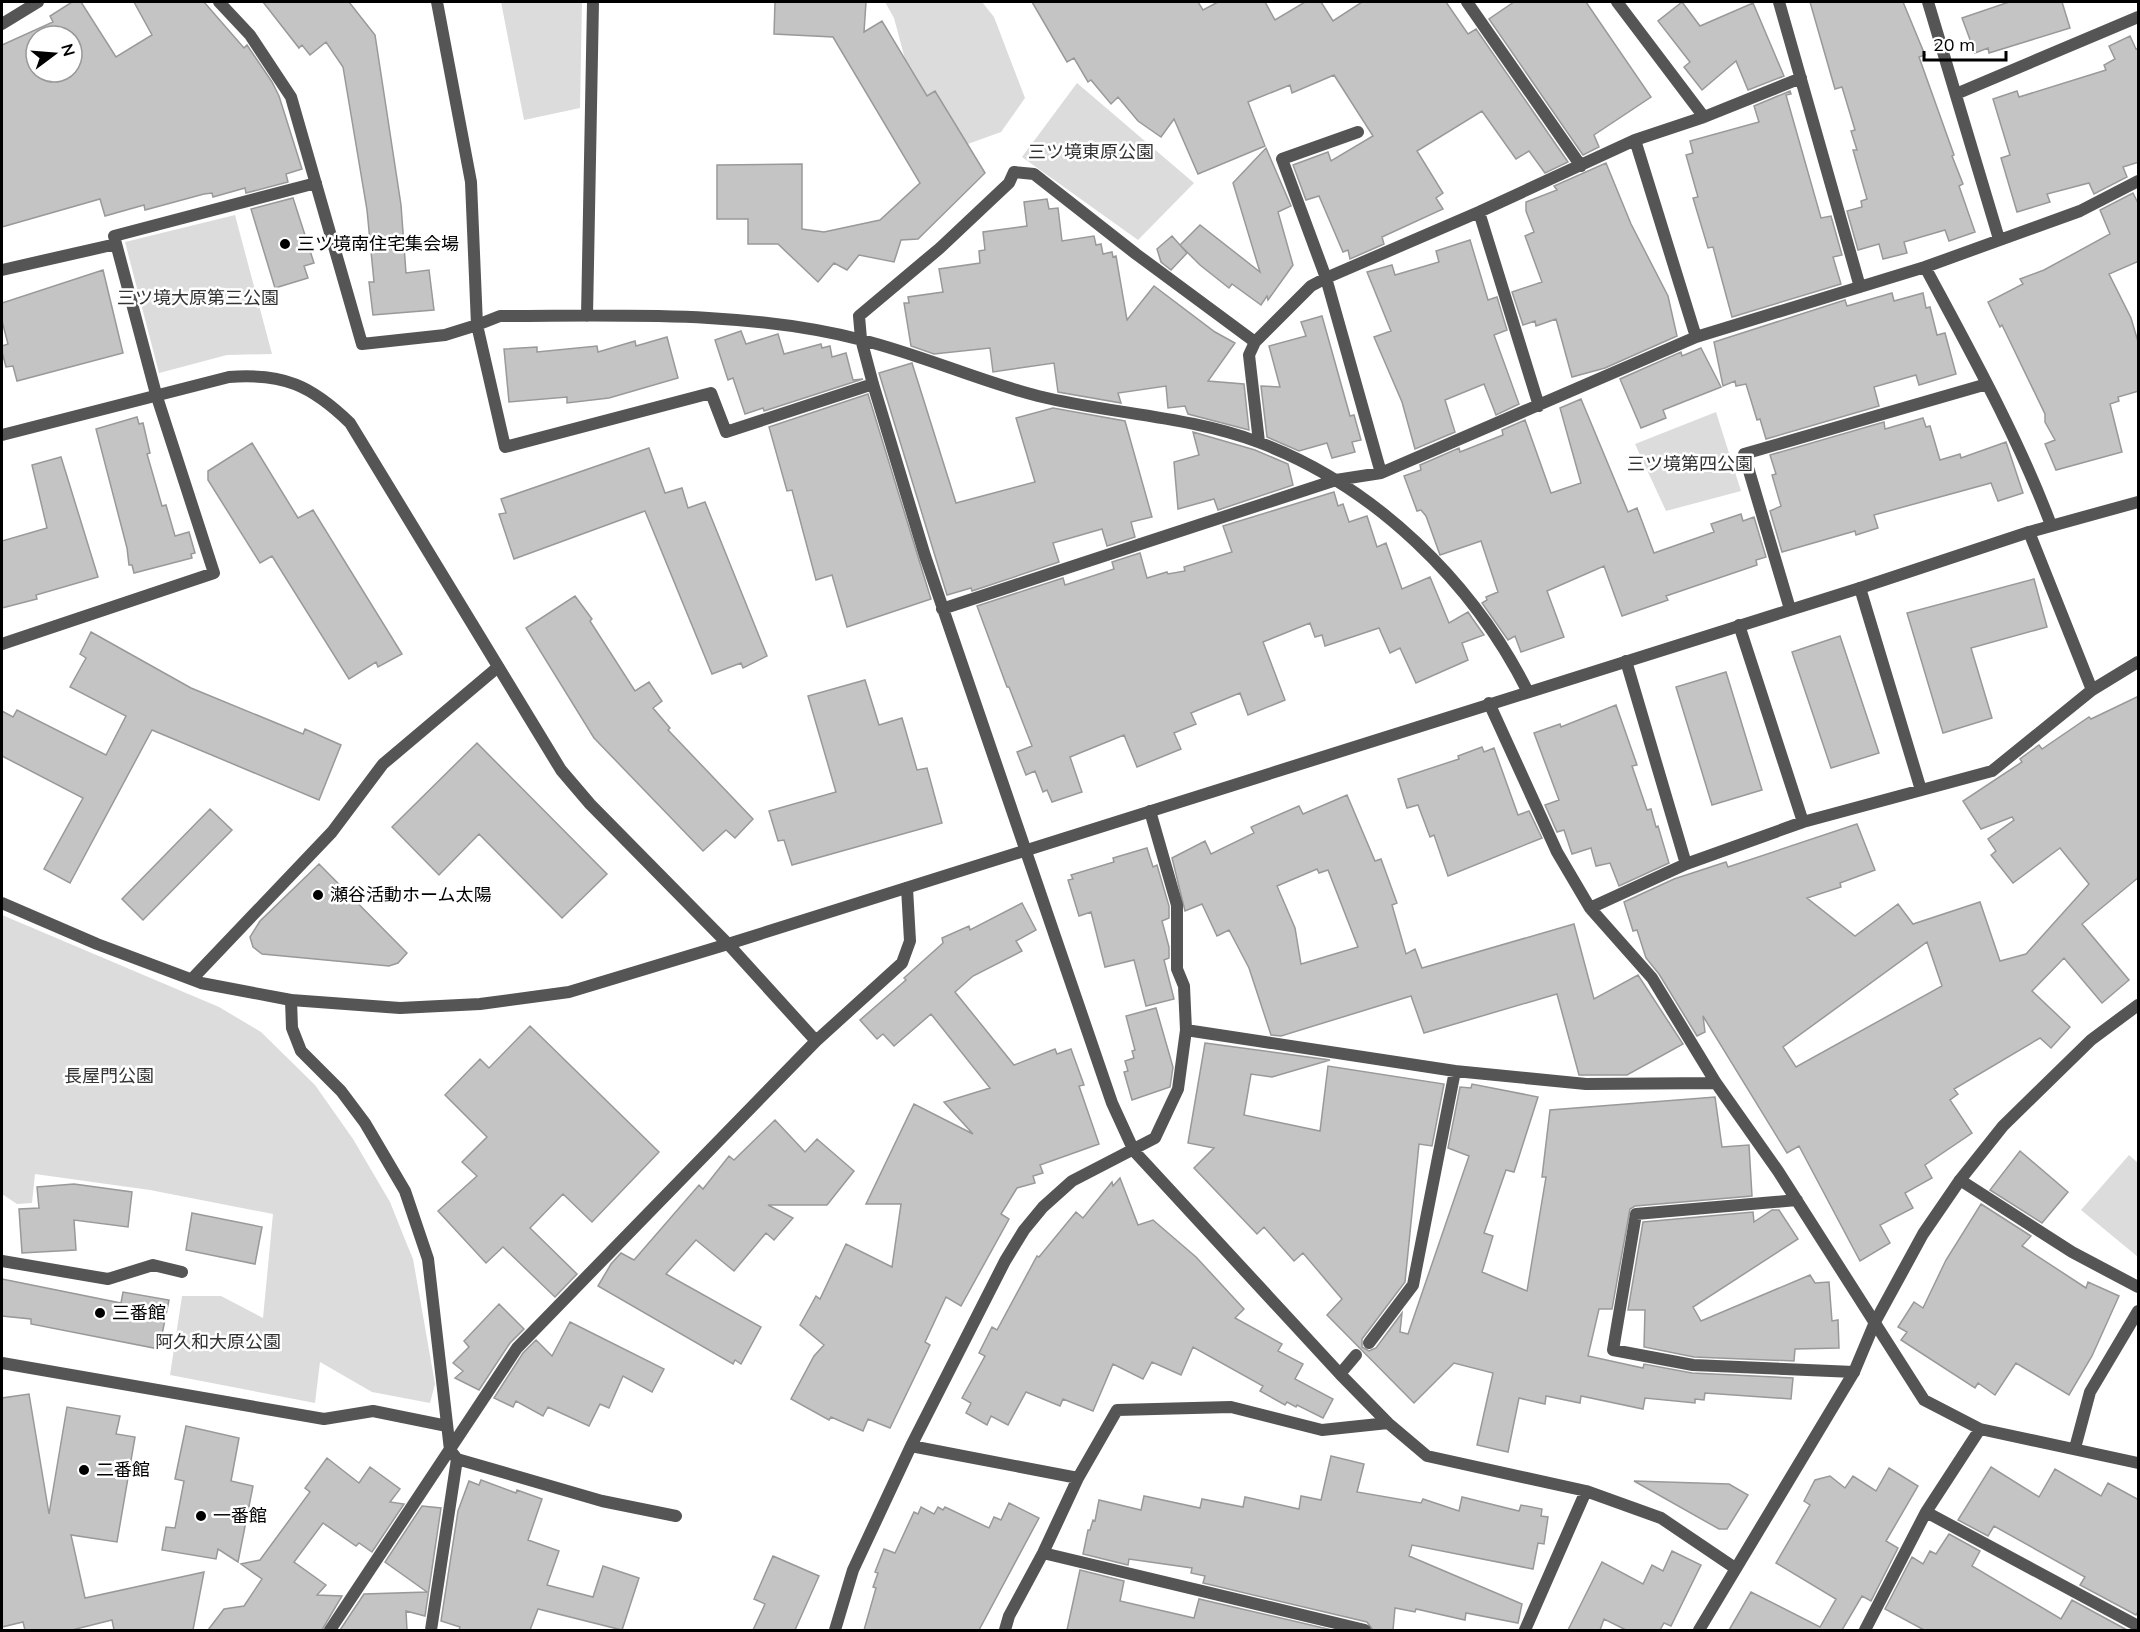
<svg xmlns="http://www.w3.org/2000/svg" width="2140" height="1632" font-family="Mulish,'Noto Sans JP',sans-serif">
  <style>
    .green { fill: #dcdcdc }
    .building { fill: #c4c4c4; stroke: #999; stroke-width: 1.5; fill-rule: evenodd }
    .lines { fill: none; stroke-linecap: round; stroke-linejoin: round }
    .minor { stroke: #555; stroke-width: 12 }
    .tertiary { stroke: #555; stroke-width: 12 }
    .poi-dot { fill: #000; stroke: #fff; stroke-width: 2 }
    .labels { text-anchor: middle; stroke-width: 5; stroke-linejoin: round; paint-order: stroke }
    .park-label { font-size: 18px; fill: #333; stroke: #fff }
    .poi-label { font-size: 18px; fill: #000; stroke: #fff; text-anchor: start }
  </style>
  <rect width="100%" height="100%" fill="#fff"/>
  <!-- green -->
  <path class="green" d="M501,2H582L580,108L524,120Z
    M885,2H982L994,17L1025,98L1001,132L954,149L910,78L894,18Z
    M1077,83L1194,183L1138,240L1022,157Z
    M235,215L272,354L227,355L159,373L125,242Z
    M1716,412L1741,491L1666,511L1635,444Z
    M2,915L219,1007L261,1032L315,1085L353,1139L390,1202L406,1242L413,1259L435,1384L430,1403L372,1392L320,1362L315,1403L170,1375L182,1296H221L263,1318L273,1214L150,1190L35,1174L32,1203L17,1204L2,1194Z
    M2129,1155L2138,1163V1257L2081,1210Z"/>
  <!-- building -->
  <path class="building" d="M72,2H81L116,57L152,35L134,2H204L244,48L247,45L272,82L279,96L302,169L286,174L288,182L246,193L245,188L213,197L212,193L204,194L145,210L144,205L105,216L100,199L2,227V45L53,22L50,16ZM36,36H72V72H36Z
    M263,2H349L375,35L401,205L406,273L429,270L434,310L373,315L369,282H374L367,210L343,67L326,42L310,55L302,45L299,48Z
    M775,2H866L864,32L882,21L927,96L935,91L985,173L918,239L901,240L894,262L859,255L847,270L834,263L818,282L778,244H748V219H717V165L802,164V229L824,232L880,220L920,183L833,37L774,34Z
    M1032,2H1198L1203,10L1218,2H1265L1275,20L1305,2H1321L1333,21L1362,2H1446L1468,34L1476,29L1568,162L1545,173L1529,151L1516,159L1482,111L1417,151L1443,193L1436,198L1443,209L1382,237L1384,244L1350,259L1348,250L1343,252L1319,196L1306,200L1293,165L1328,152L1331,161L1373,136L1334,75L1292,93L1290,85L1248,102L1265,146L1198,174L1174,119L1161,137L1138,121L1118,97L1111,104L1091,80L1088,82L1074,58L1067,62Z
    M1514,2H1586L1651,97L1594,135L1599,147L1583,155L1489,19Z
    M1682,2L1700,26L1753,3L1784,76L1748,90L1736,61L1702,90L1684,67L1690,62L1658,21Z
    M1810,2H1903L1925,55L1919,57L1954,155L1952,156L1963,184L1959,186L1975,232L1949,241L1945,230L1904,242L1907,253L1883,259L1879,244L1858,250L1847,211L1862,207L1861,201L1867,199L1853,150H1857L1851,131L1855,130L1842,87L1835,89Z
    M2009,2H2062L2070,28L1989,53L1988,48L1975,53L1962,18Z
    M2130,36L2136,49L2139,48V162L2123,167L2127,177L2094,194L2089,183L2047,194L2050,202L2017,212L2001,158L2010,155L1993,99L2017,91L2019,97L2106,70L2104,65L2115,59L2109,46Z
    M1790,91L1791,94L1786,95L1821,218L1831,216L1842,255L1833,257L1841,284L1732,317L1713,247L1708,248L1693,198L1698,197L1686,155L1693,153L1690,141L1759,122L1754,106Z
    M1266,148L1291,206L1278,212L1293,265L1268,300L1267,296L1261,305L1232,284L1229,288L1200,265L1180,245L1200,225L1260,272L1233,183Z
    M1606,163L1631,224L1668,296L1677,336L1605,368L1572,377L1556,319L1536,326L1535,321L1523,325L1512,292L1542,282L1525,236L1534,232L1526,211V202L1557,190L1554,186Z
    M2133,193L2139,205V261L2109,274L2131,318L2139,345V391L2118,397L2119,401L2110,404L2122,452L2056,470L2045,444L2055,440L2045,422V414L2002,325L2000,327L1988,302L2023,284L2020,279L2044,270L2110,234L2100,210Z
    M293,198L314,263L304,266L308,278L275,288L251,209Z
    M1047,199L1049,209L1058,208L1062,241L1094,236L1096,245L1101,244L1103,254L1112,252L1113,257L1116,256L1127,320L1154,286L1215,332L1235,343L1208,381L1244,384L1249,430L1188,414L1185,406L1168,408L1166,386L1118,393L1121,403L1058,392L1054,363L993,372L990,348L934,354L911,346L904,303H909L908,297L943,292L939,269L980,263L979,251L985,250L983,232L1027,226L1024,202Z
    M1172,236L1187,253L1171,270L1161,262L1157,249Z
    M1470,240L1488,300L1497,297L1507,330L1494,335L1519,404L1496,415L1484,384L1445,400L1455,432L1415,449L1402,402L1374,337L1391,331L1367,272L1392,265L1395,275L1439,262L1436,251Z
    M103,270L123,353L17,381L13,366L6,367L2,352V346L8,344L2,321V303Z
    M1892,293L1894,301L1923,293L1926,308L1930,307L1937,335L1945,333L1956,374L1919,385L1916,375L1874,387L1879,406L1766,439L1760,419L1757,420L1746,384L1736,386L1735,381L1723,386L1714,342L1845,300L1847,306Z
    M1322,316L1350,416L1354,415L1361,440L1352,442L1355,452L1332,458L1327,443L1299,451L1267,437L1261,386L1280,387L1269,346L1306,336L1301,322Z
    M741,331L746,344L778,334L784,354L821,344L822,348L830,346L832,357L846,353L853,380L863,379L764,411L763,408L745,414L733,378L728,380L715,340Z
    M667,337L678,378L609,398L567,403V397L509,402L504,349L537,347V352L597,346L598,352L635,341L636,346Z
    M1701,348L1721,387L1663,410L1666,418L1641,428L1620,379L1681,352L1682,356Z
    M912,363L956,503L1035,482L1016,418L1053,408L1125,421L1152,517L1131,522L1135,537L1107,546L1102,529L1053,543L1059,562L972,591L971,588L947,595L879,373Z
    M868,394L931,599L847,627L832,575L816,580L792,490L787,491L769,427Z
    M1581,399L1628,512L1637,508L1654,553L1714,532L1711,524L1741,514L1743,521L1754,517L1766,557L1756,560L1757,565L1666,596L1668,600L1622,616L1604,566L1547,591L1564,637L1521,652L1515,636L1508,640L1482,603L1487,600L1486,597L1498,592L1481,541L1440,555L1426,516L1421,510L1417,511L1404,476L1421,470L1420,465L1459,448L1460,452L1503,435L1502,430L1525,420L1551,493L1581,483L1560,408Z
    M137,417L139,424L143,423L150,453L147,454L162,506L166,505L175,536L189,532L195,553L191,554L192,558L134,573L132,565H129L127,548L96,429Z
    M1923,418L1926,427L1930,426L1940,460L1960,454L1961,458L2006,442L2023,493L1998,501L1991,483L1874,515L1878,528L1856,535L1855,531L1782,552L1770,511L1781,506L1772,475L1776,474L1770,455L1884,422L1885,429Z
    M1193,432L1255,450L1288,464L1293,485L1218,510L1214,499L1178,509L1174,462L1199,455Z
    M252,443L298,518L313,510L402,654L378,667L376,662L349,679L272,556L260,563L208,480V471Z
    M649,448L665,493L682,488L688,508L705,502L767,656L743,668L741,663L712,674L645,511L514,559L499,514L506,513L501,499Z
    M61,457L98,577L36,595L37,599L2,608V541L47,528L32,465Z
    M1334,492L1338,506L1343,504L1349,522L1367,516L1377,547L1386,543L1402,589L1430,577L1449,623L1468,612L1472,618L1484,635L1462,643L1468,660L1416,683L1400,648L1390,653L1379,628L1325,646L1322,635L1315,637L1310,623L1263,642L1285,700L1248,715L1240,693L1191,713L1196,724L1174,733L1181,749L1137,767L1124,735L1070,757L1082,792L1052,802L1047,790L1043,792L1035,771L1026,775L1017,752L1032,746L1009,687H1007L977,606L1063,578L1065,585L1114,569L1112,562L1140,553L1147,578L1167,572L1168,574L1185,571L1184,567L1232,552L1223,526Z
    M2034,579L2047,627L1971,648L1992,718L1943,733L1907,613Z
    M575,596L592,619L590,621L635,691L649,682L662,701L653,708L670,728L668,730L753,819L735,838L726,830L703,851L594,738L526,628Z
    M91,632L191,688L303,734L305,729L341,745L319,800L152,730L70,883L44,869L83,798L2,756V711L13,717L17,710L106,755L126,716L70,687L86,658L80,654Z
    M1840,636L1879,753L1831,768L1792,652Z
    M1726,672L1762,790L1712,805L1676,687Z
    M865,680L879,725L902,718L917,770L927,768L942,823L792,865L784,840L778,841L769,811L836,792L808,696Z
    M2139,696V877L2082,924L2129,980L2102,1003L2064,958L2032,991L2070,1027L2051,1048L2040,1038L1954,1089L1958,1094L1950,1100L1972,1133L1925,1165L1932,1178L1905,1193L1913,1208L1880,1225L1890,1243L1860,1261L1799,1146L1787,1153L1703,1016L1705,1032L1697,1036L1659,974L1646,958L1637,930L1633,931L1624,902L1674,879L1726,862L1728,867L1857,824L1875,870L1840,883L1841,887L1807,898L1855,936L1898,904L1913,924L1980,902L2000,961L2026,954L2089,884L2060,848L2013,883L1991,855L1996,851L1988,839L2014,820L2012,817L1981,829L1963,801L2022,762L2020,759L2039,745L2042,749L2089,717L2091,719ZM1927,942L1942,986L1796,1067L1783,1047Z
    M1616,705L1637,765L1632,766L1647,810L1651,809L1656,827L1658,826L1669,863L1619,886L1610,863L1596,866L1591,848L1572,854L1564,830L1557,832L1545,805L1559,800L1534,733L1560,724L1561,727Z
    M477,743L607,874L562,918L479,834L439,875L392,827Z
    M1482,747L1484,752L1494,748L1518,815L1529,811L1542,838L1448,876L1434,835L1430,837L1418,805L1407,808L1398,779L1459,759L1458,756Z
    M1347,795L1375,861L1381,859L1397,903L1392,905L1406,954L1415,949L1422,968L1574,924L1594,999L1638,975L1683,1044L1627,1075H1579L1557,994L1424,1033L1411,996L1281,1036L1271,1035L1249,968L1229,930L1217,936L1202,904L1185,911L1172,858L1205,841L1211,854L1254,833L1251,827L1299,806L1303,814ZM1317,869L1319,873L1328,870L1358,947L1301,964L1295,928L1277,886Z
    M210,809L232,830L143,920L122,899Z
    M1147,848L1153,867L1157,865L1169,906V918L1162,921L1169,947V958L1164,960L1174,999L1146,1006L1134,960L1105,967L1091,912L1079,916L1068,880L1073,879L1071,875L1114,862L1113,858Z
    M319,864L407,953L398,963L389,966L262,954L253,947L250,937L260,921Z
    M1022,903L1036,930L1016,941L1022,951L973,976L955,992L1014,1065L1055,1049L1057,1054L1071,1049L1084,1085L1079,1086L1099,1144L1040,1165L1043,1173L1033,1176L1035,1183L1017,1188L1001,1214L1009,1219L961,1306L946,1297L925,1342L930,1345L890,1428L868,1419L863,1431L831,1417L829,1420L791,1399L814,1356L824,1345L800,1325L816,1296L820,1299L846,1244L892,1267L901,1204H866L914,1104L973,1134L944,1102L990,1088L931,1014L894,1046L883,1034L877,1039L860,1020L906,980L904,978L943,943L942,938L969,926L970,930Z
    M1156,1008L1173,1067L1170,1087L1132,1100L1124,1072L1128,1071L1125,1061L1134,1058L1132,1051L1135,1050L1126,1016Z
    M530,1026L659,1152L592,1222L563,1194L530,1228L577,1274L555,1297L503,1247L486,1263L438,1211L477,1176L462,1162L487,1137L445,1095L480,1059L489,1068Z
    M1205,1043L1330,1060L1272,1077L1251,1074L1244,1115L1320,1131L1328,1066L1444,1084L1432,1146L1419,1144L1405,1282L1362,1339V1347L1369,1351L1376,1348L1402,1313L1400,1332L1408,1334L1469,1156L1448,1148L1460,1087L1471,1088L1472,1084L1538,1097L1514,1172L1506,1170L1484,1233L1493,1236L1482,1272L1527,1291L1546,1177H1542L1550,1110L1715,1097L1722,1147L1749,1145L1752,1196L1635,1206L1630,1209L1612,1309H1599L1588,1356L1643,1368L1644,1364L1692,1373L1793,1378L1791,1399L1705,1393L1704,1400L1695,1399V1403L1645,1398L1643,1409L1581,1396L1580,1403L1546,1396L1545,1404L1519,1398L1508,1452L1477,1445L1493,1373L1454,1363L1414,1403L1327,1315L1342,1299L1303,1253L1294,1261L1264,1227L1257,1234L1194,1168L1214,1148L1188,1143Z
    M775,1120L805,1152L817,1139L854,1171L827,1205H768L793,1218L774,1240L766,1233L734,1271L696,1240L666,1274L761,1327L741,1364L735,1360L733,1364L598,1286L611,1264L621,1253L634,1260L699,1185L703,1189L729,1156L734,1160Z
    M2020,1151L2068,1192L2042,1223L1990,1190Z
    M1120,1178L1138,1225L1153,1220L1196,1257L1244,1309L1235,1318L1282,1344L1278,1351L1303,1364L1295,1379L1333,1399L1323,1418L1297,1405L1296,1407L1287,1402L1285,1405L1260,1391L1263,1386L1193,1347L1181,1375L1152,1362L1143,1379L1113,1364L1093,1411L1063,1399L1060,1406L1026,1392L1008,1425L991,1416L987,1425L966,1413L971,1403L962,1398L985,1356L979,1353L992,1327L997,1330L1037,1256L1039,1257L1076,1212L1083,1218L1112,1182L1113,1186Z
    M74,1184L132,1192L128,1227L74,1220L76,1250L22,1253L19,1209L39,1208L37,1187Z
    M1981,1204L2031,1236L2022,1246L2086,1288L2088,1282L2119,1296L2092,1356L2069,1395L2016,1363L1995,1395L1978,1383L1975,1388L1901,1340L1907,1332L1898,1327L1914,1302L1923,1308L1946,1260Z
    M1772,1210H1779L1798,1239L1693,1307L1701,1321L1810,1275L1815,1283L1829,1282L1832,1321L1838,1320L1839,1348L1795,1349L1794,1361L1694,1357L1644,1347L1645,1310H1628L1643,1222L1753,1212L1754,1222Z
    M192,1213L262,1227L255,1264L186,1250Z
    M2,1279L121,1303L123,1292L169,1300L159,1349L31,1324V1319L2,1316Z
    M499,1304L524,1329L510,1343L479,1390L455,1378L463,1371L453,1363L469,1347L464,1341Z
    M570,1322L664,1369L652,1392L623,1376L609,1408L600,1404L589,1426L548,1407L543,1416L516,1401L513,1407L494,1398L523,1353L536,1340L552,1356Z
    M29,1394L49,1514L67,1407L120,1416L116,1434L135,1437L117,1542L71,1535L85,1598L204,1572L193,1630H114L112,1620L72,1630H25L23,1622L2,1627V1398Z
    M186,1426L239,1438L231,1481L253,1486L238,1562L218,1549L216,1559L162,1550L166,1527L175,1528L184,1481L175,1479Z
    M1331,1456L1364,1464L1357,1492L1421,1503L1423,1499L1459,1511L1462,1497L1519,1511L1521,1505L1542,1509L1541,1516L1548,1517L1544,1544L1538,1543L1533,1569L1412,1545L1409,1556L1522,1604L1518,1623L1466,1613L1465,1620L1416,1609L1415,1612L1395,1608L1393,1630H1373L1367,1622L1203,1583L1205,1576L1191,1573L1192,1568L1129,1559L1128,1565L1083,1554L1088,1530H1090L1093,1520L1095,1521L1099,1500L1141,1510L1144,1496L1200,1508L1202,1499L1243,1507L1245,1497L1299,1509L1301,1496L1321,1500Z
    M327,1458L359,1483L370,1467L400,1489L390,1502L404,1504L372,1552L359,1543L356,1546L323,1523L294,1562L326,1585L317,1595L342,1596L322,1630H208L224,1609L244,1606L262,1579L241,1564L260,1560L310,1492L305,1488Z
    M1991,1467L2039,1497L2055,1469L2101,1496L2108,1483L2139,1500V1610L2136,1615L2080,1585L2085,1577L1994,1526L1988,1536L1958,1520Z
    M1889,1468L1918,1486L1886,1541L1898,1548L1871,1601L1862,1596L1842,1630H1729L1751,1592L1820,1627L1836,1599L1776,1563L1810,1505L1804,1501L1815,1480L1830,1476L1845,1488L1853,1476L1876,1491Z
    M481,1480L516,1493L517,1490L542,1499L528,1540L559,1551L547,1585L593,1597L603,1566L639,1578L622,1630L538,1609L530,1630H459L460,1627L441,1621L458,1511L469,1481L479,1485Z
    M1634,1481L1729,1484L1748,1495L1727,1529H1719Z
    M1009,1503L1039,1518L979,1630H864L876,1588L873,1587L878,1573L875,1572L884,1549L895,1553L914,1512L918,1514L921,1507L934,1514L938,1507L943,1510L945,1507L989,1528L994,1517L1001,1520Z
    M422,1506L441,1508L425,1616L406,1611L407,1630H340L364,1594L427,1592L385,1562Z
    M1949,1534L1980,1551L1972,1566L2061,1619L2072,1600L2127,1630H1924L1885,1609L1912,1557L1923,1564L1930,1551L1936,1554Z
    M1672,1551L1701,1565L1671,1626L1664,1623L1660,1630H1626L1604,1619L1600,1630H1568L1602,1562L1643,1584L1652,1565L1663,1571Z
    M773,1556L819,1576L795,1630H753L765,1604L754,1599Z
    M1080,1570L1124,1581L1120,1601L1194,1618L1199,1599L1332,1630H1067Z"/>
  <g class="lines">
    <!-- minor -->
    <path class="minor" d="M219,2L250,35L291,97L362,344L445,335L477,325L505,447L711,393L726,432L873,384
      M437,2L471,182L477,325L500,316C620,316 746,310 862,340C922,355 979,381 1038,396C1111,414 1189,416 1258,442C1374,485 1473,582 1528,692
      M1467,2L1581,166
      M1617,2L1704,117
      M1779,2L1860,287
      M1928,2L1999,239
      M1956,94L2138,17
      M1358,132L1282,159L1326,278L1381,473
      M1635,140L1696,337
      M1479,212L1539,406
      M1925,267C1970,351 2017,435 2051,525
      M2,270L116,244
      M587,316L593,2
      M1255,342L1311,286L1326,278L1479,212L1635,140L1704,117L1801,78
      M1259,442L1249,355L1255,342L1136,254L1034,174L1014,172L1009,183L940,248L859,316L861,339L873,384L925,556L1112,1103L1134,1151L1340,1374L1388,1423L1427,1456L1586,1491L1661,1518L1735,1568
      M2029,532L2092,690
      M1860,588L1921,790
      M942,609L1336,480L1381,473L1696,337L1925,267L2080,211L2138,181
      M1790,609L1744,454L1987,384
      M1739,625L1803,822
      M2,644L214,573L156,394L114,236L316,183
      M1626,661L1686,864
      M1489,703L1557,852L1590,908L1652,978L1716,1083L1778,1171L1924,1400L1980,1429L2138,1463
      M1590,908L1686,864L1803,822L1992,771L2092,690L2138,662
      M728,944L816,1041
      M192,979L332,832L383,764L498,667
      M291,1000L292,1028L301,1051L341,1091L365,1123L405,1191L428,1259L450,1450L457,1459L431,1630
      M1186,1030L1455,1071L1586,1084L1716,1083
      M1960,1180L2072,1252L2138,1287
      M1797,1200L1636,1214L1613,1350L1693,1365L1854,1372
      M2,1261L108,1279L153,1265L182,1272
      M1369,1343L1413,1285L1455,1071
      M2,1363L324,1419L373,1411L447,1426
      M1340,1374L1356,1355
      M911,1446L1078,1478
      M2075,1448L2090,1392L2138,1311
      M457,1459L602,1501L676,1516
      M1926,1512L2138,1626
      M1043,1553L1365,1630
      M330,1630L517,1348L816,1041L902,963L910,941L907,888
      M835,1630L853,1570L911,1446L1005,1261L1024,1230L1043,1207L1072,1181L1155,1138L1178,1089L1186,1030L1184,986L1177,969V905L1150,811
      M1005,1630L1009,1616L1043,1553L1078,1478L1117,1410L1231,1407L1322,1430L1388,1423
      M1525,1630L1586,1491
      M1865,1630L1926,1512L1980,1429"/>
    <!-- tertiary -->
    <path class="tertiary" d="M2,24L38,2
      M2,435L229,377C283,373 311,385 350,423L561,770L590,804L728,944L1860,588L2029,532L2138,502
      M2,903L97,944L201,983L291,1000L400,1008L480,1004L569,992L728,944
      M1699,1630L1854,1372L1875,1322L1923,1234L1960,1180L2003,1126L2091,1040L2138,1005"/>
  </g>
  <!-- markers -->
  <g class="poi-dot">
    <circle cx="285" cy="244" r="6"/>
    <circle cx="318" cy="895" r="6"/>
    <circle cx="100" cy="1313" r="6"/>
    <circle cx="84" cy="1470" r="6"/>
    <circle cx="201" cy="1516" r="6"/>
  </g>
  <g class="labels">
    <!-- park labels -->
    <g class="park-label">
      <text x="1091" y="158">三ツ境東原公園</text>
      <text x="198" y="304">三ツ境大原第三公園</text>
      <text x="1690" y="470">三ツ境第四公園</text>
      <text x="109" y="1082">長屋門公園</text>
      <text x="218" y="1348">阿久和大原公園</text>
    </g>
    <!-- poi labels -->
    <g class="poi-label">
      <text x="297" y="250">三ツ境南住宅集会場</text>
      <text x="330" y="901">瀬谷活動ホーム太陽</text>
      <text x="112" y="1319">三番館</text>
      <text x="96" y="1476">二番館</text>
      <text x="213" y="1522">一番館</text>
    </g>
  </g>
  <!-- border -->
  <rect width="2140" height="1632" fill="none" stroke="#000000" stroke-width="6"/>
  <!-- north arrow -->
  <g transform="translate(54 54) rotate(74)"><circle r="28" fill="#ffffff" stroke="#999999" stroke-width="1.5"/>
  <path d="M0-4.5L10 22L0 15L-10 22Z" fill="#000000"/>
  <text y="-9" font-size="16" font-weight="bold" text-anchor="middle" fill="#000000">N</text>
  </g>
  <!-- scale -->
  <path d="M1924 51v9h82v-9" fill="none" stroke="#000000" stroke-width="3"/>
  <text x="1933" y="51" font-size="18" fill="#000000" stroke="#ffffff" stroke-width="4.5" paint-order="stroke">20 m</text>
</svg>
